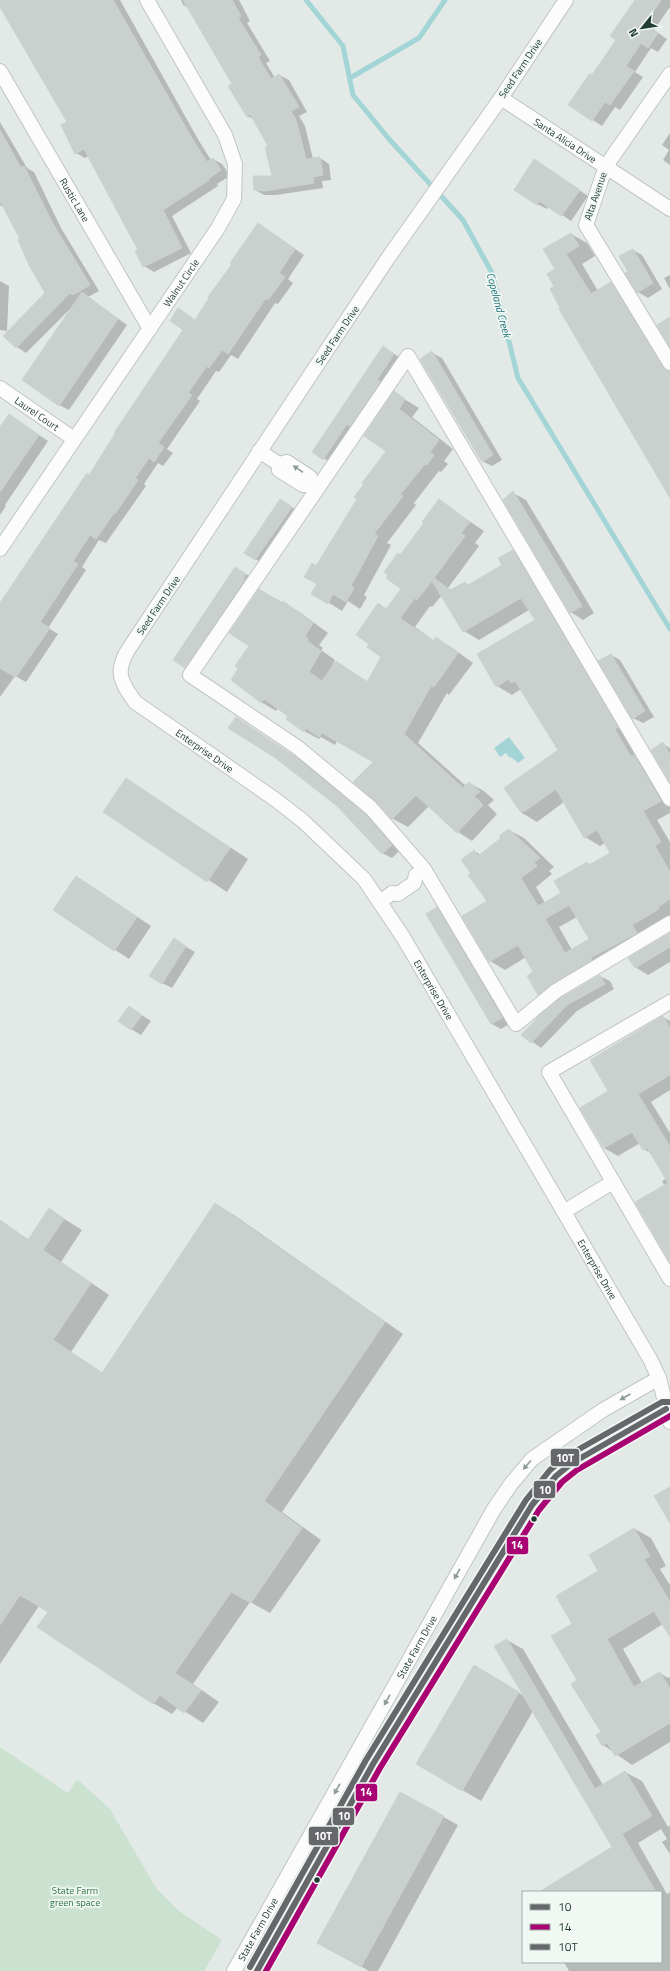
<svg xmlns="http://www.w3.org/2000/svg" width="670" height="1971" font-family="'Titillium Web',sans-serif">
  <style>
    .green { fill: #cce2d1 }
    .water { fill: #a3d5d7 }
    .shadow { fill: #0003; fill-rule: evenodd }
    .lines { fill: none; stroke-linecap: round; stroke-linejoin: round }
    .stream { stroke: #a3d5d7; stroke-width: 5 }
    .building { fill: #cad0cd; stroke: #ccd2cf; fill-rule: evenodd }
    .street-casing { stroke: #c0c6c3; stroke-width: 16 }
    .street { stroke: #fbfcfb; stroke-width: 14 }
    .bus-1-casing { stroke: #f1f8f4; stroke-width: 9 }
    .bus-2-casing { stroke: #f1f8f4; stroke-width: 9 }
    .bus-3-casing { stroke: #f1f8f4; stroke-width: 9 }
    .bus-1 { stroke: #65676a; stroke-width: 6 }
    .bus-2 { stroke: #a90272; stroke-width: 6 }
    .bus-3 { stroke: #65676a; stroke-width: 6 }
    .oneway { fill: #8e9c96 }
    .bus-dot { fill: #213c32; stroke: #f1f8f4; stroke-width: 1.5 }
    .labels { text-anchor: middle; stroke-width: 3.5; stroke-linejoin: round; paint-order: stroke }
    .street-label { font-size: 10px; fill: #213c32; stroke: #f1f8f4 }
    .park-label { font-size: 10px; fill: #2b7340; stroke: #f1f8f4 }
    .water-label { font-size: 11px; font-style: italic; fill: #1c7178; stroke: #f1f8f4 }
    .line-badge { stroke: #f1f8f4; stroke-width: 1.5 }
    .badge-label { font-size: 11px; text-anchor: middle; font-weight: bold; fill: #fff }
  </style>
  <rect width="100%" height="100%" fill="#e3e9e6"/>
  <!-- green -->
  <path class="green" d="M0,1747L68,1793L77,1779L110,1809L156,1888L179,1911L222,1940L204,1971H0Z"/>
  <!-- water -->
  <path class="water" d="M509,737L525,758L518,763L511,757L510,758L506,753L500,757L494,748Z"/>
  <!-- shadow -->
  <path class="shadow" d="M0,0H120L199,141L211,160L213,159L222,164L230,176L217,184L218,186L172,216L191,253L154,272L144,266L139,250L89,156L85,158L76,153L68,122L0,7Z
    M181,0H239L250,21L247,23L270,61L266,63L275,78L279,75L289,80L307,112L299,116L305,126L313,159L320,158L329,164L331,180L322,181L323,188L276,195H264L255,190L273,177L270,147L255,120L247,116L233,84L189,8L183,5Z
    M636,0H670V7L654,30L667,39L658,52L651,48L635,72L643,77L620,110L615,107L602,126L570,105L593,76L617,40Z
    M0,122L27,168L34,172L61,228L99,291L88,297L127,325L69,410L59,405L74,305L26,353L17,347L46,293L22,239L5,208L0,205Z
    M670,133V165L663,160L669,150L662,145Z
    M544,166L588,196L571,221L549,206L547,209L537,204Z
    M267,230L304,255L288,279L293,283L278,304L275,303L238,359L231,355L219,372L216,371L197,399L200,401L167,449L173,453L163,466L158,463L144,484L146,486L106,543L99,540L82,567L86,570L48,628L58,634L26,682L15,676L0,697V606L196,321Z
    M571,234L587,243L595,256L582,264L598,291L611,283L627,293L670,363V495L562,308L555,286L556,270Z
    M633,250L642,255L662,289L648,298L638,292L630,272Z
    M670,275V289L664,278Z
    M0,281L9,286L7,331L0,330Z
    M393,353L403,360L333,464L314,452Z
    M432,353L442,358L502,460L492,466L482,461Z
    M394,393L419,408L412,417L453,449L444,461L448,464L441,472L439,471L414,503L416,505L387,543L391,545L364,595L367,597L360,609L348,601L342,611L313,593L318,584L316,567L388,451Z
    M18,421L48,441L5,505L6,506L0,515V429Z
    M513,493L526,500L594,613L583,620L571,612Z
    M439,501L484,531L475,543L479,546L448,588L452,591L465,583L469,585L503,565L513,551L528,559L670,800V813L657,820L670,842V918L554,1003L539,994L535,972L526,957L505,970L490,961L488,901L472,873L474,851L481,855L502,839L509,830L524,838L554,867L549,871L552,874L536,887L545,903L562,893L587,863L591,865L612,853L606,842L600,846L585,837L564,802L537,822L522,813L505,788L560,750L521,689L512,695L497,686L536,621L529,610L479,640L464,631L442,595L432,607L430,606L415,627L434,641L436,639L451,647L473,663L449,695L447,693L418,743L466,786L469,783L484,791L494,800L488,805L497,814L472,841L458,832L429,806L408,827L393,819L377,801L375,762L337,741L335,745L321,737L319,739L304,731L289,716L278,708L276,711L261,702L240,669L251,646L260,590L298,611L328,633L319,645L323,648L321,650L335,660L331,668L332,669L337,662L368,682L383,657L378,604L387,609L402,589L400,556L426,523ZM577,917L590,940L572,950L559,927Z
    M290,506L301,513L265,565L246,553Z
    M245,573L255,581L195,672L185,667Z
    M611,655L620,660L654,717L643,723L633,718Z
    M236,718L304,762L375,821L400,850L392,858L382,853L337,805Z
    M663,744L670,748V780Z
    M126,779L248,859L227,892L104,812Z
    M91,886L151,926L129,959L55,910Z
    M437,908L446,914L511,1023L501,1029L492,1024L427,914Z
    M670,934V962L648,975L635,967Z
    M183,945L195,952L172,988L162,983Z
    M600,976L610,981L614,989L577,1011L541,1048L523,1035Z
    M129,1007L151,1021L141,1035L131,1029Z
    M663,1017L670,1021V1090L651,1102L670,1133V1260L665,1186L662,1181L666,1179L652,1154L644,1149L640,1143L618,1156L604,1148L609,1091Z
    M215,1204L234,1215L403,1334L282,1512L321,1540L270,1613L250,1602L193,1684L219,1702L203,1723L178,1707L172,1714L153,1703L49,1612L39,1606L0,1664V1220L29,1240L50,1210L82,1230L61,1262L109,1295L71,1352L103,1373Z
    M635,1529L651,1538L666,1566L660,1569L670,1585V1635L663,1624L623,1649L642,1683L660,1673L668,1678L670,1677V1742L632,1765L603,1745L602,1732L578,1681L574,1624L599,1572L591,1555Z
    M507,1640L523,1649L603,1785L625,1772L642,1781L668,1827L670,1825V1854L662,1842L667,1839L661,1829L638,1843L667,1894L670,1892V1971H569L564,1962H661V1892H541L614,1848L533,1711L481,1801L418,1764L474,1666L524,1696Z
    M400,1793L458,1825L378,1971H369L318,1942Z"/>
  <g class="lines">
    <!-- stream -->
    <path class="stream" d="M306,0L343,46L353,95L389,139L463,220L492,273L518,378L670,629
      M350,78L419,38L445,0"/>
  </g>
  <!-- building -->
  <path class="building" d="M0,0H113L190,135L207,162L213,158L221,170L208,179L209,180L163,210L182,248L143,267L135,251L138,250L84,149L75,154L61,125L67,122L0,7Z
    M183,0H232L241,16L238,18L261,55L258,57L271,79L279,74L299,107L291,111L296,120L306,159L320,157L323,175L313,177L314,183L266,191L254,190L253,176H272L265,147L268,146L250,114L247,117L228,86L232,84Z
    M635,0H661L645,24L658,33L648,48L641,43L626,66L634,71L610,105L605,102L592,121L568,105L590,73L592,75L616,40L610,36Z
    M0,130L21,168L24,166L52,222L90,285L73,295L70,293L16,348L3,336L45,293L29,265L18,240L20,239L0,201Z
    M534,159L580,190L561,216L539,201L537,205L514,190Z
    M258,223L295,249L279,273L285,277L268,300L266,298L228,354L222,350L209,368L207,366L188,393L192,395L158,443L164,447L154,462L149,458L135,478L138,480L115,514L114,513L96,539L90,535L73,561L78,564L40,622L50,628L16,677L8,673L0,668V603L87,473L89,475L115,434L114,433L183,330L170,321L178,308L195,320L209,298L208,297L232,264L230,263Z
    M571,233L579,246L566,254L591,294L611,282L663,367L670,371V498L559,309L560,308L550,289L554,286L547,274L555,269L543,249Z
    M633,249L653,283L637,293L625,273L628,272L619,256Z
    M82,292L118,319L59,406L22,380Z
    M670,317V347L657,325Z
    M383,346L394,354L377,380L380,382L350,426L347,424L323,460L312,452Z
    M432,351L493,455L482,462L420,359Z
    M394,391L405,399L399,409L439,440L430,452L434,455L427,465L425,464L400,495L403,496L374,534L378,536L351,586L354,588L346,602L333,594L328,604L311,594L317,584L304,577L312,563L316,566L357,499L354,497L364,484L362,483L386,451L364,436Z
    M9,414L39,435L0,492V427Z
    M513,491L582,606L570,613L503,500Z
    M280,499L292,507L255,560L244,553Z
    M439,499L470,522L461,533L465,536L434,578L450,590L465,582L468,585L502,565L498,558L513,550L618,727L615,729L631,757L634,755L661,801L643,811L661,842L655,846L670,872V899L658,907L659,909L632,925L637,933L590,958L592,960L552,984L538,995L527,976L533,972L518,945L489,962L462,916L487,901L468,875L471,873L461,860L474,850L478,856L501,838L499,836L509,829L540,858L534,862L537,866L521,878L538,906L561,893L554,881L587,862L589,865L610,853L597,830L584,838L556,789L525,811H520L504,788L558,750L515,681L511,683L509,679L496,687L477,654L535,620L521,598L463,632L432,581L417,600L415,598L400,618L433,641L436,637L458,653L434,687L431,686L404,734L463,788L469,782L480,792L474,796L483,805L457,833L416,795L392,819L376,802L353,782L373,762L322,733L319,737L306,728L304,732L286,719L288,716L264,699L261,703L231,680L238,669L235,666L249,646L229,633L259,589L281,603L283,601L313,623L305,636L308,639L307,641L321,651L309,672L322,681L336,661L367,682L381,657L367,647L369,644L356,635L378,603L386,609L401,589L386,578L388,575L384,572L398,553L400,555L424,523L422,522ZM569,905L589,939L565,953L545,919Z
    M235,567L246,574L243,578L245,579L185,668L173,660Z
    M611,654L645,711L632,719L598,661Z
    M236,717L298,759L365,814L392,845L382,854L337,806L274,757L228,728Z
    M663,742L670,755V782L651,750Z
    M126,778L230,848L207,882L103,812Z
    M76,876L137,917L114,951L53,910Z
    M437,907L502,1018L491,1024L426,914Z
    M670,933V947L635,968L628,958Z
    M174,938L186,946L162,984L149,976Z
    M600,975L605,984L567,1005L531,1043L521,1035L541,1014L561,998Z
    M129,1006L142,1015L131,1030L118,1021Z
    M663,1016L670,1028V1075L638,1094L670,1147V1262L635,1202L668,1183L651,1154L647,1148L643,1150L632,1132L604,1148L580,1108L608,1091L590,1060Z
    M215,1203L385,1322L264,1501L302,1528L251,1603L231,1592L175,1673L201,1690L184,1713L160,1695L153,1704L37,1627L48,1612L20,1595L0,1625V1221L28,1240L49,1208L64,1219L43,1250L91,1283L53,1340L102,1373Z
    M670,1487V1523L654,1496Z
    M634,1528L650,1556L644,1559L670,1602V1637L654,1611L607,1639L634,1687L660,1672L670,1689V1723L615,1756L607,1743L602,1746L596,1735L601,1732L571,1684L577,1680L551,1636L572,1624L556,1596L598,1571L589,1555Z
    M507,1639L595,1789L625,1771L652,1816L622,1834L656,1892H539L612,1847L494,1646Z
    M474,1665L519,1692L462,1791L416,1764Z
    M400,1792L444,1816L361,1967L317,1943Z"/>
  <g class="lines">
    <!-- street casing -->
    <g class="street-casing">
      <g id="street">
        <path id="s1" d="M566,0L501,98L388,258L128,650C114,673 122,683 135,702L276,800L303,821L364,879L403,937L650,1359L659,1378L670,1422"/>
        <path id="s2" d="M0,71L150,329"/>
        <path d="M670,74L606,166L586,225L670,363"/>
        <path id="s3" d="M501,98L670,209"/>
        <path id="s4" d="M0,388L74,439"/>
        <path d="M259,451L279,464L287,462L310,477V485"/>
        <path d="M279,464V470L303,485H310L316,489"/>
        <path id="s5" d="M0,549L218,228L234,199L235,164L225,135L147,0"/>
        <path d="M670,799L408,356L190,675L297,747L371,808L424,869L516,1024L556,991L670,923"/>
        <path d="M380,902L392,893L398,894L414,883L416,875"/>
        <path d="M670,1002L549,1072L670,1279"/>
        <path d="M565,1211L613,1182"/>
        <path id="s6" d="M234,1971L494,1509L511,1484L532,1459L603,1410L659,1378"/>
        <path d="M257,1971L373,1764L532,1505L556,1476L572,1463L670,1407"/>
      </g>
    </g>
    <!-- street -->
    <use href="#street" class="street"/>
    <!-- bus-1 casing -->
    <g class="bus-1-casing">
      <path id="bus-1" d="M257,1971L373,1764L532,1505L556,1476L572,1463L666,1409"/>
    </g>
    <!-- bus-2 casing -->
    <g class="bus-2-casing">
      <path id="bus-2" d="M266,1971L380,1768L539,1510L562,1482L577,1470L670,1416"/>
    </g>
    <!-- bus-3 casing -->
    <g class="bus-3-casing">
      <path id="bus-3" d="M250,1967L366,1760L526,1500L550,1470L567,1456L662,1402H670"/>
    </g>
    <!-- bus-1 -->
    <use href="#bus-1" class="bus-1"/>
    <!-- bus-2 -->
    <use href="#bus-2" class="bus-2"/>
    <!-- bus-3 -->
    <use href="#bus-3" class="bus-3"/>
  </g>
  <!-- one-way arrows -->
  <defs><path id="oneway-solid" d="M-6-.8H1V-3.2L6.5 0L1 3.2V.8H-6Z"/></defs>
  <g class="oneway">
    <use href="#oneway-solid" transform="translate(298 469) rotate(-146)"/>
    <use href="#oneway-solid" transform="translate(625 1397) rotate(150)"/>
    <use href="#oneway-solid" transform="translate(527 1465) rotate(131)"/>
    <use href="#oneway-solid" transform="translate(457 1574) rotate(119)"/>
    <use href="#oneway-solid" transform="translate(387 1700) rotate(119)"/>
    <use href="#oneway-solid" transform="translate(337 1789) rotate(119)"/>
  </g>
  <!-- markers -->
  <g class="bus-dot">
    <circle cx="534" cy="1519" r="3.5"/>
    <circle cx="317" cy="1880" r="3.5"/>
  </g>
  <g class="labels">
    <!-- street labels -->
    <g class="street-label">
      <text transform="translate(520 68) rotate(-56)" y="4">Seed Farm Drive</text>
      <text dy="4" stroke="none"><textPath href="#s3" startOffset="77">Santa Alicia Drive</textPath></text>
      <text transform="translate(595 196) rotate(-71)" y="4">Alta Avenue</text>
      <text dy="4" stroke="none"><textPath href="#s2" startOffset="149">Rustic Lane</textPath></text>
      <text dy="4" stroke="none"><textPath href="#s5" startOffset="322">Walnut Circle</textPath></text>
      <text transform="translate(337 335) rotate(-56)" y="4">Seed Farm Drive</text>
      <text dy="4" stroke="none"><textPath href="#s4" startOffset="45">Laurel Court</textPath></text>
      <text transform="translate(158 605) rotate(-56)" y="4">Seed Farm Drive</text>
      <text dy="4" stroke="none"><textPath href="#s1" startOffset="926">Enterprise Drive</textPath></text>
      <text dy="4" stroke="none"><textPath href="#s1" startOffset="1262">Enterprise Drive</textPath></text>
      <text dy="4" stroke="none"><textPath href="#s1" startOffset="1586">Enterprise Drive</textPath></text>
      <text dy="4" stroke="none"><textPath href="#s6" startOffset="372">State Farm Drive</textPath></text>
      <text dy="4" stroke="none"><textPath href="#s6" startOffset="48">State Farm Drive</textPath></text>
    </g>
    <!-- park labels -->
    <g class="park-label">
      <text x="75" y="1894">State Farm<tspan x="75" dy="12">green space</tspan></text>
    </g>
    <!-- water labels -->
    <g class="water-label">
      <text transform="translate(499 305) rotate(75)" y="4">Copeland Creek</text>
    </g>
  </g>
  <g class="line-badge">
    <rect x="550" y="1448" width="30" height="19" rx="4" fill="#65676a"/>
    <rect x="533" y="1480" width="23" height="19" rx="4" fill="#65676a"/>
    <rect x="506" y="1536" width="23" height="19" rx="4" fill="#a90272"/>
    <rect x="355" y="1783" width="23" height="19" rx="4" fill="#a90272"/>
    <rect x="332" y="1807" width="23" height="19" rx="4" fill="#65676a"/>
    <rect x="308" y="1826" width="31" height="20" rx="4" fill="#65676a"/>
  </g>
  <g class="badge-label">
    <text x="565" y="1462">10T</text>
    <text x="545" y="1494">10</text>
    <text x="517" y="1549">14</text>
    <text x="366" y="1796">14</text>
    <text x="344" y="1820">10</text>
    <text x="323" y="1840">10T</text>
  </g>
  <!-- legend -->
  <rect x="522" y="1891" width="140" height="72" fill="#f1f8f4" stroke="#9eada6"/>
  <rect x="530" y="1904" width="20" height="6" fill="#65676a" stroke="#9eada6"/>
  <text x="558" y="1911" font-size="12" fill="#213c32">10</text>
  <rect x="530" y="1924" width="20" height="6" fill="#a90272" stroke="#9eada6"/>
  <text x="558" y="1931" font-size="12" fill="#213c32">14</text>
  <rect x="530" y="1944" width="20" height="6" fill="#65676a" stroke="#9eada6"/>
  <text x="558" y="1951" font-size="12" fill="#213c32">10T</text>
  <!-- north arrow -->
  <g transform="translate(642 28) rotate(240)" stroke="#f1f8f4" stroke-width="3" paint-order="stroke">
  <path d="M0-3L7 15L0 10L-7 15Z" fill="#213c32"/>
  <text y="-6" font-size="11" font-weight="bold" text-anchor="middle" fill="#213c32">N</text>
  </g>
</svg>
